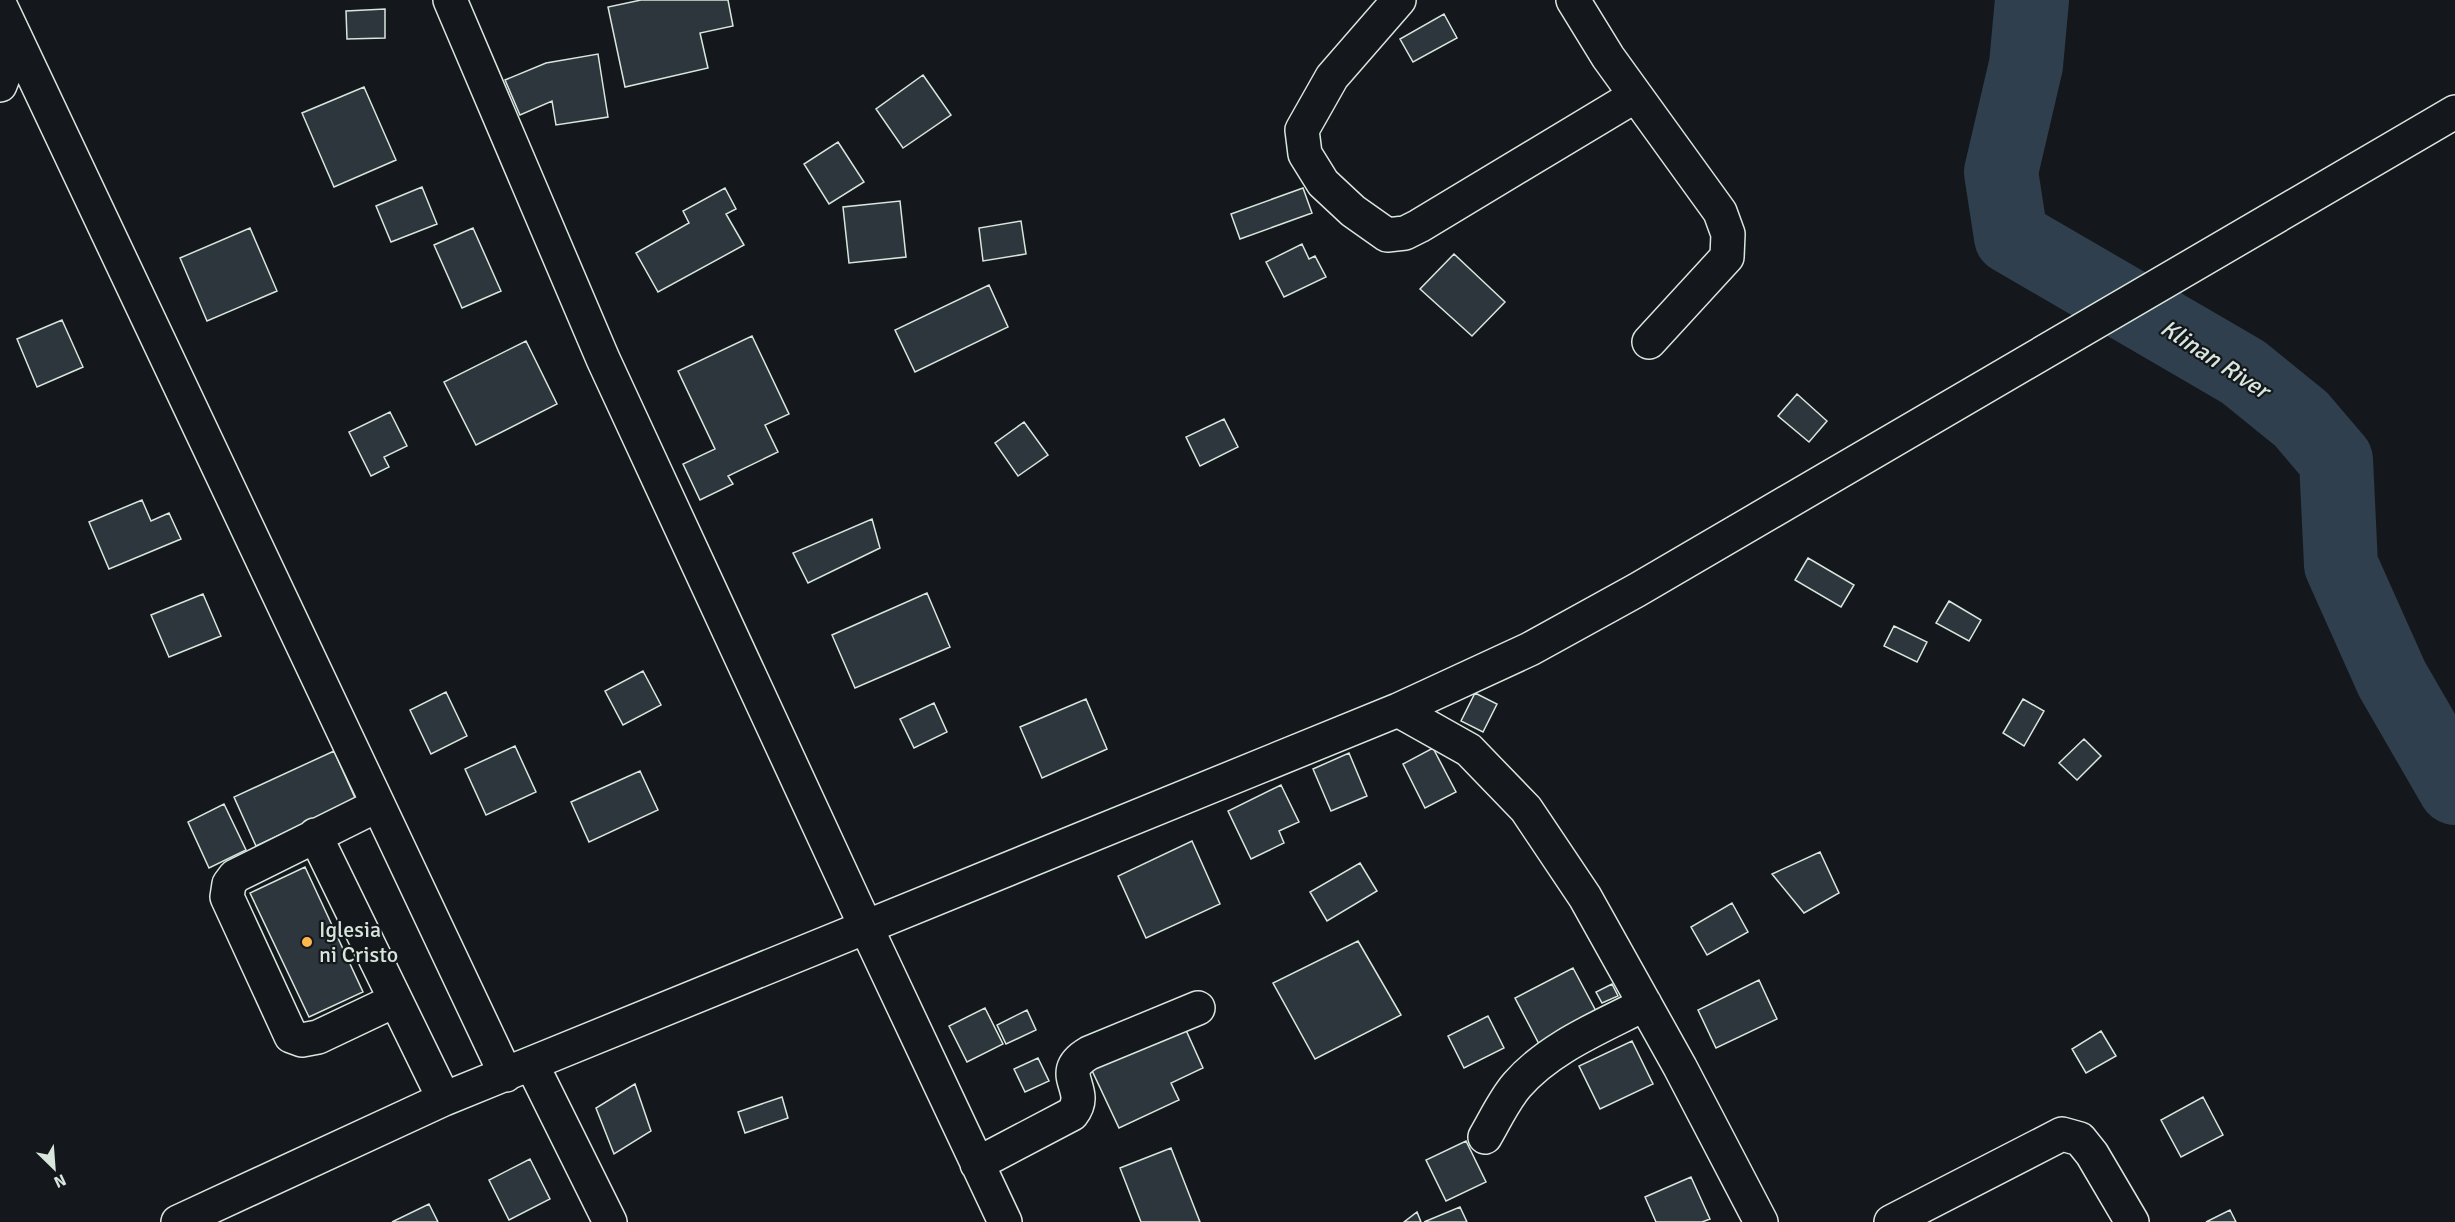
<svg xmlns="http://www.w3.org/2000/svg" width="2455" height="1222" font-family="Signika,sans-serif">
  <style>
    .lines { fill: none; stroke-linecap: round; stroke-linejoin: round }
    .river { stroke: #2f3f4d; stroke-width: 74 }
    .building { fill: #2c363c; stroke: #d8e6dc; stroke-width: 1.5 }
    .minor-casing { stroke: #d8e6dc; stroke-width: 36 }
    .minor { stroke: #14181c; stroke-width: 33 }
    .poi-dot { fill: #ffb74d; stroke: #14181c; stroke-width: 2 }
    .labels { text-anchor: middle; stroke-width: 4.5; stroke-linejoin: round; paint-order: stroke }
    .poi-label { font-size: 22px; fill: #d8e6dc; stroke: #14181c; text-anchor: start }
    .water-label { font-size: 24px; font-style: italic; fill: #d8e6dc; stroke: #14181c }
  </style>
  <rect width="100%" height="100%" fill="#14181c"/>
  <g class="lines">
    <!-- river -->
    <path class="river" d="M2032,0L2026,65L2001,172L2011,237L2243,372L2301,419L2336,460L2341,565L2392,679L2455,788"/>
  </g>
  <!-- building -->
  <path class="building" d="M641,0H728L733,26L700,33L708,68L625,87L608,7Z
    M385,9V38L347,39L346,11Z
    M1444,14L1457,38L1413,62L1400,39Z
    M598,54L608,117L556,125L552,101L520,115L505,80L546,63Z
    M923,75L951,115L903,148L876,109Z
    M364,87L396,160L334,187L302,113Z
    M838,142L864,182L829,204L804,164Z
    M422,187L437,224L391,242L376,206Z
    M725,188L736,209L726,214L744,245L658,292L636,253L689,223L683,211Z
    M1303,188L1312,213L1240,239L1231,214Z
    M900,201L906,257L849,263L843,207Z
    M1021,221L1026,254L983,261L979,228Z
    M250,228L277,291L207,321L180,258Z
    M473,228L501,291L462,308L434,245Z
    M1302,244L1309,259L1315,256L1326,277L1284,297L1266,262Z
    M1454,254L1505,302L1472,336L1420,289Z
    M989,285L1008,327L915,372L895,330Z
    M62,320L83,367L37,387L17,339Z
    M752,336L789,414L765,425L778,452L728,476L733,484L700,500L683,464L715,449L678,371Z
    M526,341L557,404L476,445L444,382Z
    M1797,394L1827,421L1809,442L1778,416Z
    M390,412L407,446L384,457L389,467L371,476L349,432Z
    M1224,419L1238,447L1200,466L1186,437Z
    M1024,422L1048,455L1018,476L995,443Z
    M142,500L151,521L169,513L181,539L109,569L89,522Z
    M872,519L880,548L808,583L793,553Z
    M1808,558L1854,585L1841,607L1795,580Z
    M927,593L950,647L855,688L832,635Z
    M203,594L221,636L169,657L151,615Z
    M1949,601L1981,620L1969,641L1936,623Z
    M1894,626L1927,642L1917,662L1884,646Z
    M643,671L661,705L623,725L605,691Z
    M446,692L467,736L431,754L410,710Z
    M1475,693L1497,704L1483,732L1461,721Z
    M1086,699L1107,749L1042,778L1020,727Z
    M2023,699L2044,711L2024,746L2003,733Z
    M934,703L947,732L914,748L900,719Z
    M2084,739L2101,756L2077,780L2059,763Z
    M515,746L536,792L486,815L465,769Z
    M1433,748L1456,792L1425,808L1403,764Z
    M334,751L356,800L256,846L234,797Z
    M1349,753L1367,796L1331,811L1313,769Z
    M640,771L658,810L589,842L571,802Z
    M1281,785L1299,822L1279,831L1284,843L1251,859L1228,811Z
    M224,804L246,850L209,868L188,822Z
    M1192,841L1220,904L1146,938L1118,876Z
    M1820,852L1839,893L1804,913L1772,874Z
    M1360,863L1377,891L1327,921L1310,892Z
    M305,867L363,992L309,1017L250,893Z
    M1732,903L1748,932L1707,955L1691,927Z
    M1358,941L1401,1015L1315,1059L1273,983Z
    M1573,968L1597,1013L1539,1044L1515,998Z
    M1759,980L1777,1019L1716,1048L1698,1010Z
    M1612,984L1618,996L1602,1003L1596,992Z
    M985,1008L1003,1044L967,1062L949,1026Z
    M1027,1010L1036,1030L1006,1044L997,1025Z
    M1488,1016L1504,1048L1464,1068L1448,1036Z
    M1181,1019L1203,1068L1171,1083L1179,1100L1119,1128L1088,1062Z
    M2101,1031L2116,1056L2086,1073L2072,1049Z
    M1632,1041L1653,1084L1600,1109L1579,1066Z
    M1038,1058L1049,1081L1025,1092L1014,1069Z
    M635,1084L651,1131L614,1154L596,1108Z
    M782,1097L788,1118L745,1133L738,1112Z
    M2203,1097L2223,1135L2181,1157L2161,1120Z
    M1466,1141L1486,1182L1446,1201L1426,1160Z
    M1171,1148L1200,1222H1141L1120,1168Z
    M530,1159L550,1199L509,1220L489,1180Z
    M1691,1177L1710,1219L1702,1222H1656L1645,1197Z
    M429,1204L438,1222H392Z
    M1460,1207L1467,1222H1424Z
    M2230,1210L2236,1222H2206Z
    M1417,1212L1421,1222H1404Z"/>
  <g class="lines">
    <!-- minor casing -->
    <g class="minor-casing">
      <path id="minor" d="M450,0L603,359L866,927L1005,1222
        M1399,0L1332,77L1302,130L1305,154L1323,183L1353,211L1387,235L1405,233L1419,226L1635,96
        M1573,0L1608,57L1720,212L1728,234L1727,257L1649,342
        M0,5L506,1075
        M0,85L17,41
        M1398,710L1469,750L1526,809L1585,897L1680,1067L1761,1222
        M378,805L235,876L229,884L227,897L291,1036L302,1040L318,1037L394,1001
        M315,835L444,1099
        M532,1065L610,1222
        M1485,1137C1495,1120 1504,1100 1517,1085C1550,1047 1601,1027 1645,1004
        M977,1164L1072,1114C1092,1089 1053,1074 1089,1053L1198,1008
        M178,1222L444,1099L1398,710L1530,649L1637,590L2455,112
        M1891,1222L2062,1134L2080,1139L2092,1154L2132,1222"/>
    </g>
    <!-- minor -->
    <use href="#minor" class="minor"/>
  </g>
  <!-- markers -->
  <circle class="poi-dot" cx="307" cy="942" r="6"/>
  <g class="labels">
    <!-- poi labels -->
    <g class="poi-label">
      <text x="319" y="937">Iglesia<tspan x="319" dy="25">ni Cristo</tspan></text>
    </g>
    <!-- water labels -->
    <g class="water-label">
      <text transform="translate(2215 359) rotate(33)" y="8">Klinan River</text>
    </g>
  </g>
  <!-- north arrow -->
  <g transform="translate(54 1168) rotate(155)" stroke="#14181c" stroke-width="4.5" paint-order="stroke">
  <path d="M0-4.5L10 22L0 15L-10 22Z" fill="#d8e6dc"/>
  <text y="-9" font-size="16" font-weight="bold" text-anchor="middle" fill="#d8e6dc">N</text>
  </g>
</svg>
